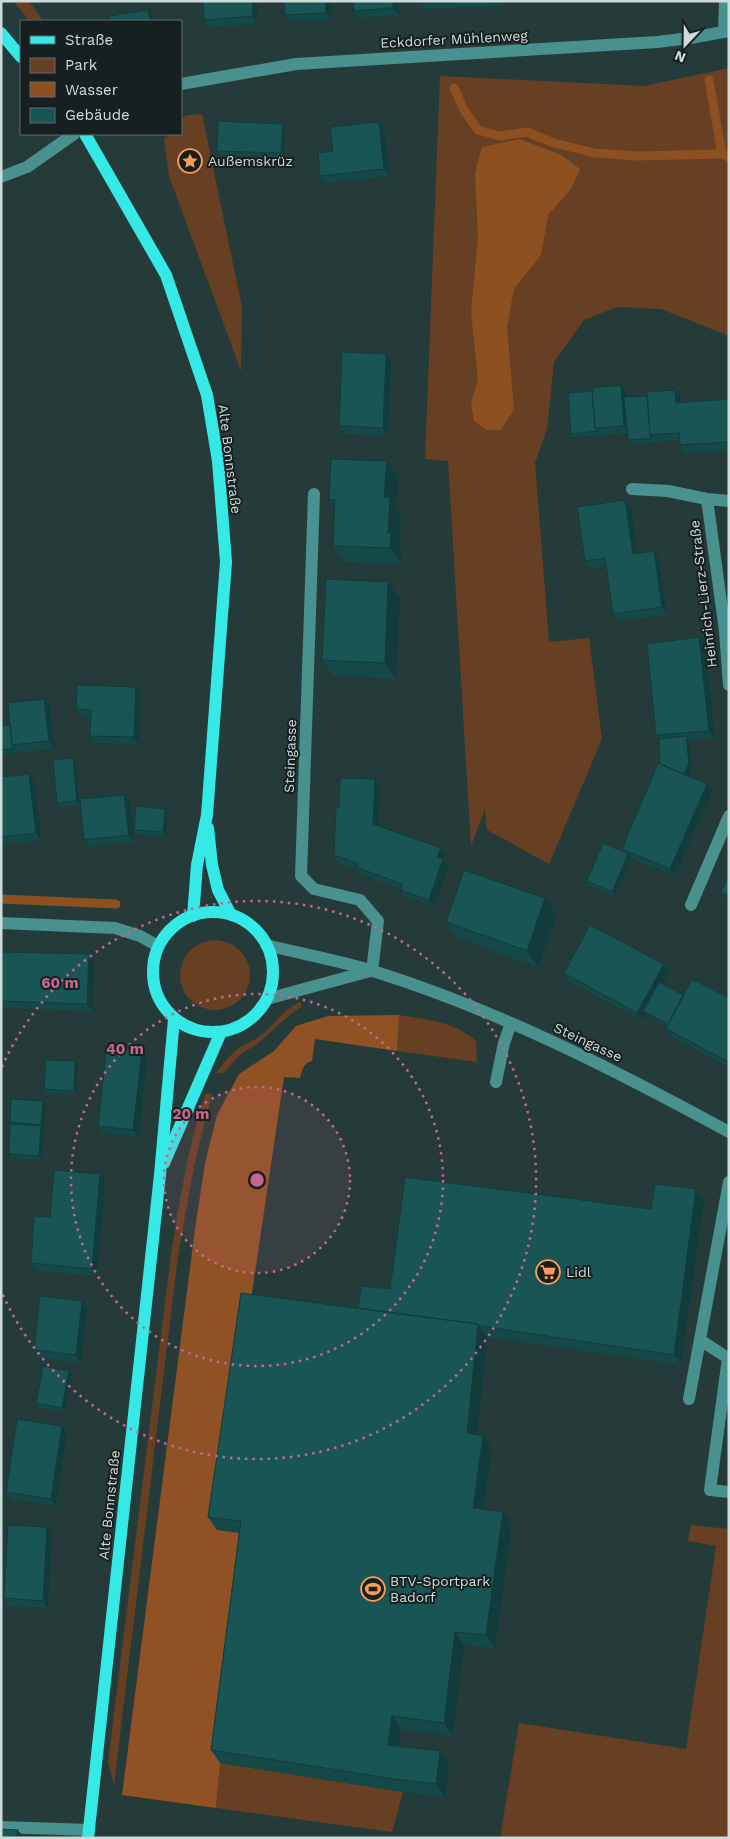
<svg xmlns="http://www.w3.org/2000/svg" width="730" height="1839" font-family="'Work Sans',sans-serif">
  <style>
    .green { fill: #673f23 }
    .forest { fill: #905224 }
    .water { fill: #8d5021 }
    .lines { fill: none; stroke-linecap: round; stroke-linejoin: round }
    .stream { stroke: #8d5021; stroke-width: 9 }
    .minor { stroke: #48918e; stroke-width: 12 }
    .major { stroke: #35eae6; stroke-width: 12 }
    .wall { fill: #154948 }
    .shaded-wall { fill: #113c3b }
    .building { fill: #185554; stroke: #113c3b }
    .ring { fill: none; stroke: #c6668e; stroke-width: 2.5; stroke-dasharray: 2.5 5 }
    .labels { text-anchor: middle; stroke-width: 4; stroke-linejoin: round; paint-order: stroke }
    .street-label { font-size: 14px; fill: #cddbda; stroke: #162020 }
    .poi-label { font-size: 14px; fill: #cddbda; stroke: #162020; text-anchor: start }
    .centre { fill: #c6668e; stroke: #162020; stroke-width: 2.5 }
    .ring-label { font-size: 15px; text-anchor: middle; font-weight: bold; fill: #c6668e; stroke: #162020; stroke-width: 4; stroke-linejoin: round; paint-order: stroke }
  </style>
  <rect width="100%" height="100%" fill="#253b3a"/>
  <!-- green -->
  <path class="green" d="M13,1H29L43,21H30Z
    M729,68V336L661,309L617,307L584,320L554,362L547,429L535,463L549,642L589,638L602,739L549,864L487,830L485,809L471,846L448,461L425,459L440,76L644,86Z
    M202,114L242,307L241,371L169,176L164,139L169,134H181V120L186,115Z
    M180 975a35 35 0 1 1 70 0a35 35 0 1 1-70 0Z
    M301,1002V1007L287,1017L257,1044L241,1054L223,1073H216C224,1063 231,1053 243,1045C248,1042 255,1040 260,1036C276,1025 279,1011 301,1002Z
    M399,1015C425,1019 456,1022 476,1041L477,1062L397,1051Z
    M212,1093L194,1166L178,1256L114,1785L108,1762L171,1254C180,1199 188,1146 205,1094Z
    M691,1525L729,1529V1838H500L519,1723L686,1749L716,1546L688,1541Z
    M220,1763L403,1792L392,1832L216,1808Z"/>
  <!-- forest -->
  <path class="forest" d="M399,1015L397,1051L315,1039L312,1061C303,1063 302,1070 300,1078L284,1077L217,1529L250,1534L220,1763L216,1808L122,1795L195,1229L205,1163L217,1115L239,1074L274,1051L296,1026L328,1016Z"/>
  <!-- water -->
  <path class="water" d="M519,139L561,155L580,169L571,189L548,215L541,255L514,289L507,327L514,409L501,430H486L474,421L471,403L478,380L471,312L478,237L475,173L482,147Z"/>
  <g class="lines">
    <!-- stream -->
    <path class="stream" d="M709,80L722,154
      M454,88L464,110L478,130L500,136L527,132L554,143L595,153L636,156L722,154L729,157
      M1,899L116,904"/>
    <!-- minor -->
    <path class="minor" d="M724,31L725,1
      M181,84L296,64L657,42L690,38L729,31
      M1,177L27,167L74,134
      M632,489L668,491L707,499L729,501
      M314,494L301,876L314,889L360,900L378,921L372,971
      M707,499L725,631L729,685
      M691,905L729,816
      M1,923L115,928L140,936L158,946
      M266,945C302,954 338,960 373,971C498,1010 615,1070 729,1132
      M267,999L370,971
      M496,1082L504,1043L511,1023
      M700,1340L728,1358L710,1490L729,1492
      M689,1399L729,1182
      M1,1827L89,1830"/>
    <!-- major -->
    <path class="major" d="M1,33L21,57
      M85,134L166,275L207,395L218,461L226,562L207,815L197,865L193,916
      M208,828L212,865L218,890L231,915
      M153 972a60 60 0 1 1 120 0a60 60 0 1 1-120 0Z
      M164,1163L221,1032
      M88,1838L160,1175L174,1019"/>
  </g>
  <!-- wall -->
  <path class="wall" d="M203,1H256L258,24L209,27L204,20Z
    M330,1L332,20L290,22L285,15Z
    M398,1L399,15L359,18L354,11Z
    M420,1H502L503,6L425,9Z
    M379,122L384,129L390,176L325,183L320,176L333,151Z
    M285,128L284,157L220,155L217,151Z
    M391,362L388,435L345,434L339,426Z
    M621,385L626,393V397L647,396L675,390L681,397V402L729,399V450L685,453L680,445L679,440L630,444L628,440L627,433L574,437L571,434L592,391Z
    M387,461L399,477L396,506L401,513L399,546L402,549L401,564L345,562L333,546L335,508L329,500Z
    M631,508L637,553L659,558L667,615L619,621L613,614L606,566L590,568L585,561Z
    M400,598L396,679L334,676L322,660Z
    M699,637L705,644L715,738L689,740L692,767L688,776L712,791L675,876L631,858L615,896L589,885L587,881L624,852L622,849L660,764L659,739L656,735Z
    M141,694L139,745L96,743L90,736L91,717H81L76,709Z
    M44,699L50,707L54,749L17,752L15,749V753L1,754V726L10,725Z
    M73,758L76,762L80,799L130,802L134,842L89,847L84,840L80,805L60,807L57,803Z
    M29,774L35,782L41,840L1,845V777Z
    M380,787L378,826L441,848L446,856L444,860L449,866L434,907L406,897L400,890L401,889L362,875L358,870L339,863L334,855L339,807Z
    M165,809L168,812L166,836L137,834L134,830Z
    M729,875V901L726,900L721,892Z
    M545,898L557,915L538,967L457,938L446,922Z
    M94,962L93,1011L5,1008L1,1003V1001Z
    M664,964L669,972L662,984L683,995L729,998V1067L671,1036L666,1029L667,1026L646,1014L643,1021L569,981L564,973Z
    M142,1050L147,1058L139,1137L104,1133L98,1126Z
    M75,1061L78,1065L77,1094L47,1093L44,1089Z
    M43,1101L46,1105L44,1129L43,1128L44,1130L42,1160L11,1158L9,1154L12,1125L10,1122Z
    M105,1181L97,1276L36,1271L31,1263Z
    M696,1189L704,1200L681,1365L487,1337L477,1435L483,1436L492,1448L484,1509L512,1525L495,1648L464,1645L453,1736L401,1729L399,1746L449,1764L445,1797L403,1792L220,1763L211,1750L239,1533L217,1530L208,1517L358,1308L390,1289L651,1209Z
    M82,1301L87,1308L81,1363L39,1358L34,1350Z
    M72,1375L65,1412L38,1407L36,1403Z
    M67,1433L56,1506L12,1500L6,1492Z
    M47,1527L52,1534L48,1608L9,1606L4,1598Z"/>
  <!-- shaded-wall -->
  <path class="shaded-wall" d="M252,1H256L258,24L253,16Z
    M326,1H330L332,20L326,13Z
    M393,1H398L399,15L393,8Z
    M148,10L153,17L154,21H150Z
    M379,122L384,129L390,176L384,169Z
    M283,124L285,128L284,157L281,153Z
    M386,354L391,362L388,435L383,428Z
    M621,385L626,393L629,433L624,426Z
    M675,390L681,397L682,410L676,403Z
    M387,461L399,477L396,506L401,513L399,546L402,549L401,564L390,548L384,497Z
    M625,500L631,508L638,561L633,554Z
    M654,551L659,558L667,615L662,607Z
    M388,582L400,598L396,679L385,663Z
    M699,637L705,644L715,738L709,731Z
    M136,687L141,694L139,745L134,737Z
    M44,699L50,707L54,749L49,741Z
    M686,736L689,740L692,767L686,780L683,776Z
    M73,758L76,762L80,805L77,801Z
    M29,774L35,782L41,840L36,833Z
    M375,779L380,787L378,832L373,824Z
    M707,784L712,791L675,876L670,869Z
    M124,795L130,802L134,842L129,835Z
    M165,809L168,812L166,836L163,832Z
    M441,848L446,856L444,860L449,866L434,907L429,900L437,857Z
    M628,854L631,858L615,896L612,892Z
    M545,898L557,915L538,967L527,951Z
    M89,954L94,962L93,1011L87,1004Z
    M664,964L669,972L647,1013L643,1011L646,1014L643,1021L637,1013Z
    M142,1050L147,1058L139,1137L133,1130Z
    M75,1061L78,1065L77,1094L74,1091Z
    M43,1101L46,1105L44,1129L41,1125Z
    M41,1126L44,1130L42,1160L39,1156Z
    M100,1174L105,1181L97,1276L92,1269Z
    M696,1189L704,1200L681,1365L674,1355Z
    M82,1301L87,1308L81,1363L76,1355Z
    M478,1324L487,1337L476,1446L467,1433Z
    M69,1371L72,1375L65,1412L62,1408Z
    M62,1426L67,1433L56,1506L51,1499Z
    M483,1436L492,1448L482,1521L473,1508Z
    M503,1512L512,1525L495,1648L486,1635Z
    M47,1527L52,1534L48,1608L43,1601Z
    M455,1632L464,1645L453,1736L444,1723Z
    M392,1716L401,1729L397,1758L388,1745Z
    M440,1751L449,1764L445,1797L436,1784Z
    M18,1830L23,1838H17Z"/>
  <!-- building -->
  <path class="building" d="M203,1H252L253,16L204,20Z
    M284,1H326V13L285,15Z
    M353,1H393V8L354,11Z
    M148,10L150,21H110L109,16Z
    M218,121L283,124L281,153L217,151Z
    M379,122L384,169L320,176L318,153L333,151L330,127Z
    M342,352L386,354L383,428L339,426Z
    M621,385L624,426L595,428L592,388Z
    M675,390L676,403L729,399V442L680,445L679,433L650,435L647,392Z
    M592,391L595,428L598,431L571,434L568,393Z
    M647,396L650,435L652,438L628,440L624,397Z
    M331,459L387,461L384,497H390L388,533H391L390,548L333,546L335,500H329Z
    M625,500L633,554L654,551L662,607L613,614L605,558L585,561L577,507Z
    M326,579L388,582L385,663L322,660Z
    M699,637L709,731L656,735L647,644Z
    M77,685L136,687L134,737L90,736L91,710L76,709Z
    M44,699L49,741L12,745L8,703Z
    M10,725L13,749L1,750V726Z
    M686,736L689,763L684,774L660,764L659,739Z
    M73,758L77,801L57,803L53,760Z
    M658,763L707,784L670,869L622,849Z
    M29,774L36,833L1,837V777Z
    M340,778L375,779L373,824L441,848L437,857L443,859L429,900L400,890L402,884L356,867L358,864L334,855L336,807H339Z
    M124,795L129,835L84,840L80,799Z
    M136,806L165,809L163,832L134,830Z
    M603,843L628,854L612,892L587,881Z
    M464,870L545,898L527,951L446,922Z
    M729,875V896L721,892Z
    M590,925L664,964L637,1013L564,973Z
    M1,952L89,954L87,1004L1,1001Z
    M692,979L729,998V1062L666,1029Z
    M659,982L683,995L668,1024L643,1011Z
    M107,1046L142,1050L133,1130L98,1126Z
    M46,1060L75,1061L74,1091L44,1089Z
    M11,1099L43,1101L41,1125L10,1122Z
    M10,1124L41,1126L39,1156L9,1154Z
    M54,1170L100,1174L92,1269L31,1263L34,1216L50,1217Z
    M405,1177L651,1209L655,1184L696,1189L674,1355L480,1326L478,1324L358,1308L361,1286L390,1289Z
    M241,1293L478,1324L467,1433L483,1436L473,1508L503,1512L486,1635L455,1632L444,1723L392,1716L388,1745L440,1751L436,1784L394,1779L211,1750L241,1521L208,1517Z
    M40,1296L82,1301L76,1355L34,1350Z
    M43,1366L69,1371L62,1408L36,1403Z
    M729,1406V1424H726Z
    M17,1419L62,1426L51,1499L6,1492Z
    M8,1525L47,1527L43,1601L4,1598Z
    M1,1829L18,1830L17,1838H1Z"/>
  <!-- distance rings -->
  <circle cx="257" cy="1180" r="93" fill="#c6668e" fill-opacity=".12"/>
  <g class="ring">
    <circle cx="257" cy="1180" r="93"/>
    <circle cx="257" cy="1180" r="186"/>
    <path d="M2 1067A279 279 0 1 1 2 1293"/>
  </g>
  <!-- icons -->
  <defs>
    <g id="sight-ring" transform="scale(1.25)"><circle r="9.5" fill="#162020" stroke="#fd9c56" stroke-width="1.5"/><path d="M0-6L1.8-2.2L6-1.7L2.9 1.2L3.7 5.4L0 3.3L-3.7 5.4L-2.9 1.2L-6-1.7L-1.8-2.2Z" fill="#fd9c56"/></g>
    <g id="supermarket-ring" transform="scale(1.25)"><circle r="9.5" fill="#162020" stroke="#fd9c56" stroke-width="1.5"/><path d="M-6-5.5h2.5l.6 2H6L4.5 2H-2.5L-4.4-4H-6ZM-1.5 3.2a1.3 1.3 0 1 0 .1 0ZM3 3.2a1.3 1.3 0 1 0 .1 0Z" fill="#fd9c56"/></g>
    <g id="stadium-ring" transform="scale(1.25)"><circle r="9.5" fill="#162020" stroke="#fd9c56" stroke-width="1.5"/><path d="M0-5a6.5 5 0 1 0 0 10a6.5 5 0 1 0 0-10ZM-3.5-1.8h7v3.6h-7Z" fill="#fd9c56"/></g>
  </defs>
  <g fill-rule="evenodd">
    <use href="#sight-ring" x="190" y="161"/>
    <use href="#supermarket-ring" x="548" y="1272"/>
    <use href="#stadium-ring" x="373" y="1589"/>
  </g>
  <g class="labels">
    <!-- street labels -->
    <g class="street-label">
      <text transform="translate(454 39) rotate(-3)" y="5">Eckdorfer Mühlenweg</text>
      <text transform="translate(230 459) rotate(83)" y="5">Alte Bonnstraße</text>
      <text transform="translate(703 594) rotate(-97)" y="5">Heinrich-Lierz-Straße</text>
      <text transform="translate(290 756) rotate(-88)" y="5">Steingasse</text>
      <text transform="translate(588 1042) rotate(25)" y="5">Steingasse</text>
      <text transform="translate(109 1505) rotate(-84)" y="5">Alte Bonnstraße</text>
    </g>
    <!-- poi labels -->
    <g class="poi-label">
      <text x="208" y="166">Außemskrüz</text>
      <text x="566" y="1277">Lidl</text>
      <text x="390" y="1586">BTV-Sportpark<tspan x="390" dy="16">Badorf</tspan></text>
    </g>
  </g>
  <circle cx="257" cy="1180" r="8" class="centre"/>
  <g class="ring-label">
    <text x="60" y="988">60 m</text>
    <text x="125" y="1054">40 m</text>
    <text x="191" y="1119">20 m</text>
  </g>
  <!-- border -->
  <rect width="730" height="1839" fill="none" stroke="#cddbda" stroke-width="5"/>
  <!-- legend -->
  <rect x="20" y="20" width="162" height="115" fill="#162020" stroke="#5f6b6a"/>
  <rect x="30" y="36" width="25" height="8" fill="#35eae6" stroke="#5f6b6a"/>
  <text x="65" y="45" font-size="15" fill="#cddbda">Straße</text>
  <rect x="30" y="58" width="25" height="15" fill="#673f23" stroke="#5f6b6a"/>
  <text x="65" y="70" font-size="15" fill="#cddbda">Park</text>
  <rect x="30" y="82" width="25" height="15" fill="#8d5021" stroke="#5f6b6a"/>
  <text x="65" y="95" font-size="15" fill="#cddbda">Wasser</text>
  <rect x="30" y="108" width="25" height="15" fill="#185554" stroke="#5f6b6a"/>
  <text x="65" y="120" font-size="15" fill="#cddbda">Gebäude</text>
  <!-- north arrow -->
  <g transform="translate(685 45) rotate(202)" stroke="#162020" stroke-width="4" paint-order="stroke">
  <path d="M0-4L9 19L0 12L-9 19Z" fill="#cddbda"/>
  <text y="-8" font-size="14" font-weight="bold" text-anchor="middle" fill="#cddbda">N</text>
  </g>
</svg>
